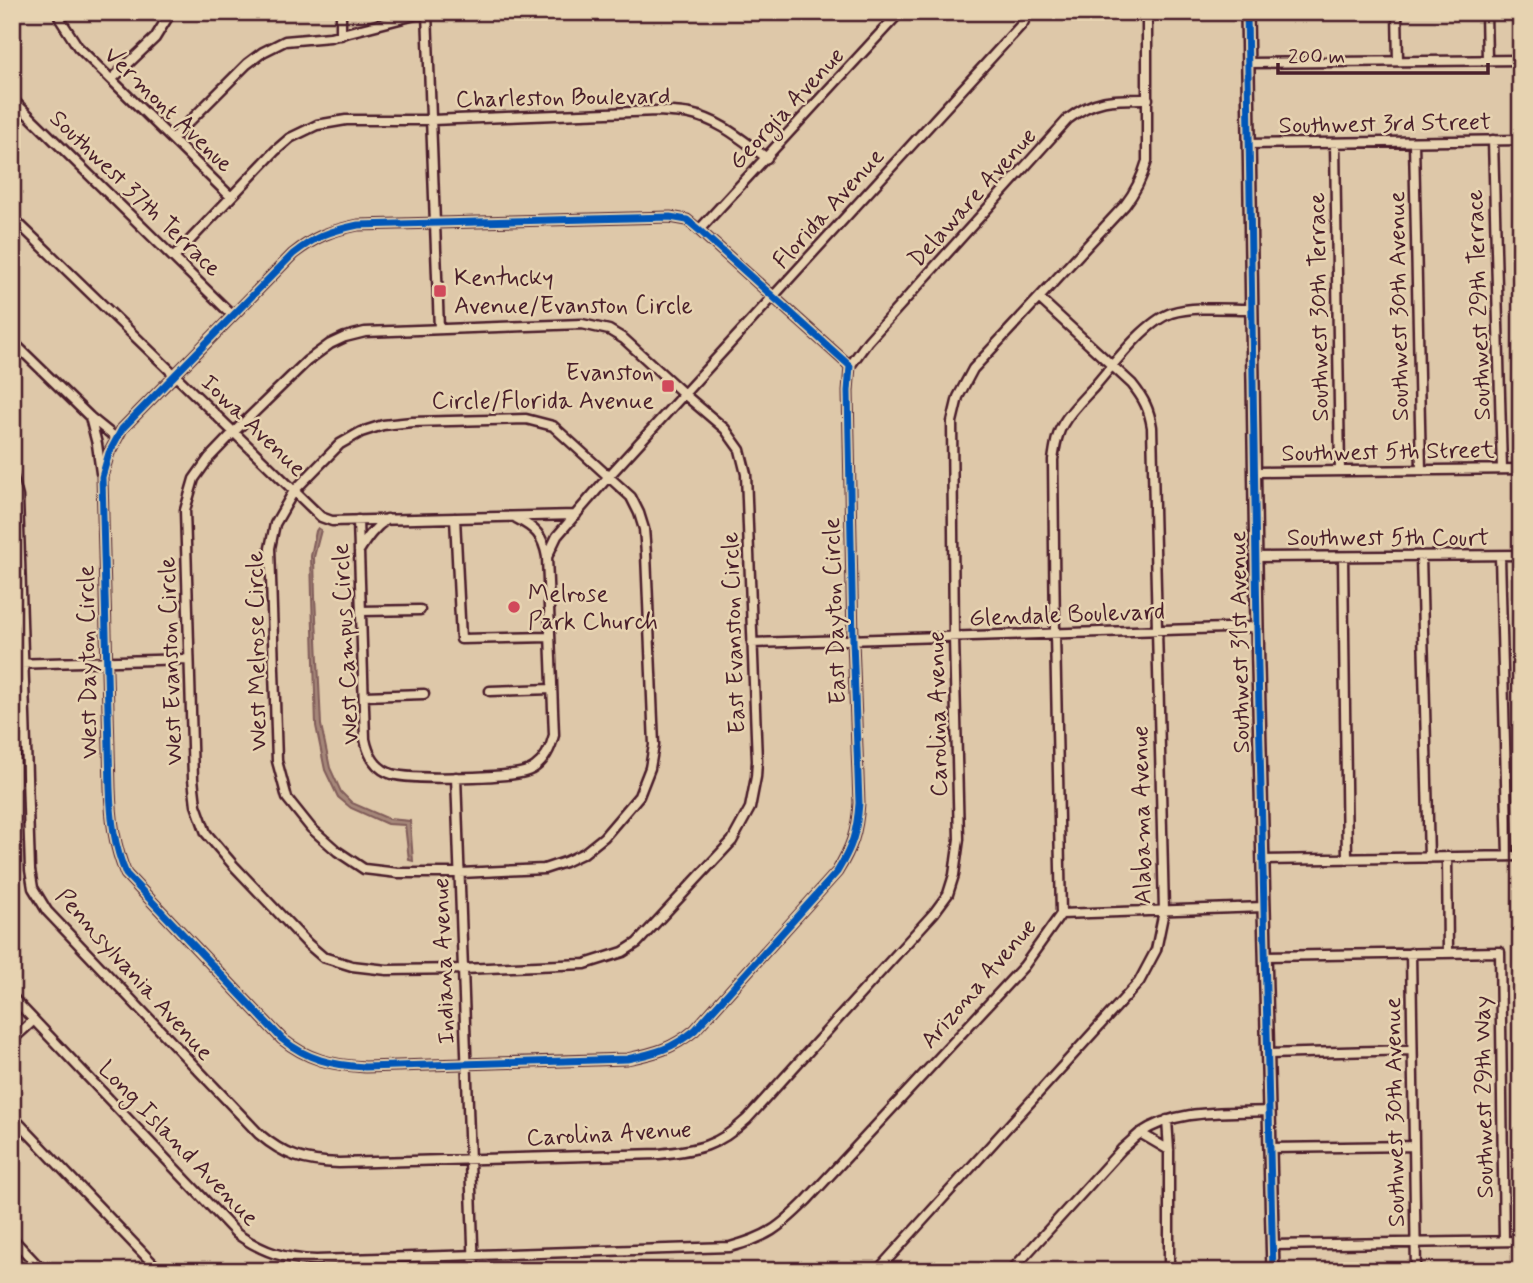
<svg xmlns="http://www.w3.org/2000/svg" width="1533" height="1283" font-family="Mynerve,sans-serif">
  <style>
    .water { fill: #a58779; stroke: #815d5a; stroke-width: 2 }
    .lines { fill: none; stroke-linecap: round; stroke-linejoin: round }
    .minor-casing { stroke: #4a1f2b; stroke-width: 13 }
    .secondary-casing { stroke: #4a1f2b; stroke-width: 16 }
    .minor { stroke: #e7d3b1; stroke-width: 8 }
    .secondary { stroke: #e7d3b1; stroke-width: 10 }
    .cycleway-casing { stroke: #e7d3b1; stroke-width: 11 }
    .cycleway { stroke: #0057b8; stroke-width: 7 }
    .poi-dot { fill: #d1495b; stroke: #e7d3b1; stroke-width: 2.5 }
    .labels { text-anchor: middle; stroke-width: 5; stroke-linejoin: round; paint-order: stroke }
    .street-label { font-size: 24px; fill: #4a1f2b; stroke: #e7d3b1 }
    .poi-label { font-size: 24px; fill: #4a1f2b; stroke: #e7d3b1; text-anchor: start }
  </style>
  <rect width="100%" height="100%" fill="#dec8a9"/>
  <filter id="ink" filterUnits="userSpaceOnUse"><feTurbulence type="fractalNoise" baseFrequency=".0143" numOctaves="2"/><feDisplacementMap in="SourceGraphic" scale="14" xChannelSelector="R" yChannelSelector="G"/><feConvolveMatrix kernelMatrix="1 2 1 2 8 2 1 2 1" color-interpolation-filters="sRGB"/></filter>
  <g filter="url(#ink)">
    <!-- water -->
    <path class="water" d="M318,528L321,530L314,557L315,596L321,725L330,768L341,792L352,803L389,819L410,821L413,861L409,860L405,825L387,824L351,808L338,797L325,770L316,726L312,597L311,556L316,531Z"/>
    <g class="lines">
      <!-- minor casing -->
      <g class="minor-casing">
        <path id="minor" d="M58,12L60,19L78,47L231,197
          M341,12V35
          M427,12L439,329
          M1397,12L1398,61
          M1486,12L1487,60
          M1247,63L1521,60
          M112,79L155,38L171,12
          M12,99L232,315
          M172,139L247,64L263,52L285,41L330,37L427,12
          M1493,140L1502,469
          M1414,142L1421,470
          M1335,143L1340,471
          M1249,144L1521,140
          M12,217L321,517L332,521L576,515
          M670,217L687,220L699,230L850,366L848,391L853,640L859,803C857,833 852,847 837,872L695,1030C672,1049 656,1053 627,1059L365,1067C332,1065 308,1060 282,1039L126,874C114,846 111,819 110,788L102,477L109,453L122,429L293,254C316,236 330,231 358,225Z
          M699,230L900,12
          M174,257L275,151L290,138L317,125L346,120H432L657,111C668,112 679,112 690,114C720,120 742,140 767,158
          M582,324L609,330L624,339L684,394L725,429L740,450L746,474L757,761L756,777L750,808L732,841L637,943L623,952L585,964L463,969L387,970L352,966L323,957L308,944L234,866L206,833L196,805L193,779L185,510L194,479L209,458L234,432L307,361L330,344L345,337L365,332Z
          M12,341L90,417L116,438
          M850,366L868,341L1068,119C1096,98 1114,99 1148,99
          M90,417L97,444L101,473
          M526,419L553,426L631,497L639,513L644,529L646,554L654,745L650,768L639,796L604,837L584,853L565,862L544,869L460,873H398L364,869L337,851L311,828L287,798L277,761L270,548L275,524L294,491L340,444L361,432L383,425L412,422Z
          M1255,472L1521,469
          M12,474L18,497L30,870L33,888L47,911L259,1134C285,1156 305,1162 339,1163L659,1154C698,1150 717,1147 747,1119L934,913L948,894L954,875L959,839L954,637L952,422L958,397L973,369L1125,205C1136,191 1142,178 1147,161V12
          M455,518L461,639L550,637
          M358,520L365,739C368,754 374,767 389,773C406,781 499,777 520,773C525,772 531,770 535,767C546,759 551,747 554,735L547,557C543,535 535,528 516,518
          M359,551C367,538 374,528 387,519
          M1421,556L1429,858
          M1500,556L1508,856
          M547,557L557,536L609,476L1023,23L1029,12
          M1256,557L1521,555
          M1343,557L1347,859
          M361,611L420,610
          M752,643L1257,627
          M12,664L189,659
          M490,691L552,689
          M364,696L424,694
          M456,777L474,1271
          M1447,857L1448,952
          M1263,860L1521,856
          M1061,914L1264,907
          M1411,953L1416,1271
          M1266,956L1500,952L1504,1241
          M12,997L237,1234C263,1252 284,1259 316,1260L730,1247C767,1237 779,1228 806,1201L1024,966L1061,914L1055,634L1053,460C1055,448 1056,435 1063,424C1071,410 1083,399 1094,387C1113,365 1144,323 1171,313C1194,306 1228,309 1252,309
          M12,1040L34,1020
          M1268,1054L1412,1050
          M12,1116L160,1271
          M1167,1120L1169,1150V1271
          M1140,1133L1169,1150
          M1270,1148L1414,1146
          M12,1238L43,1271
          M1272,1245L1521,1241
          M877,1271L1139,982L1156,950L1164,911L1152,427C1149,409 1144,399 1132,384L1040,299
          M1011,1271L1122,1149C1128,1144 1133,1139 1139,1134C1176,1108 1226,1113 1270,1111"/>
      </g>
      <!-- secondary casing -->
      <g class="secondary-casing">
        <path id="secondary" d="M1247,12L1257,627L1273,1271"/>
      </g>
      <!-- minor -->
      <use href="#minor" class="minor"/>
      <!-- secondary -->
      <use href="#secondary" class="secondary"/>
      <!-- cycleway casing -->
      <g class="cycleway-casing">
        <path id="cycleway" d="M1247,12L1257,627L1273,1271
          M670,217L687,220L699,230L850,366L848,391L853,640L859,803C857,833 852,847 837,872L695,1030C672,1049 656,1053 627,1059L365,1067C332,1065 308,1060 282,1039L126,874C114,846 111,819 110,788L102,477L109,453L122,429L293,254C316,236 330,231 358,225Z"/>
      </g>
      <!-- cycleway -->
      <use href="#cycleway" class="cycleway"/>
    </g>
  </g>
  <!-- markers -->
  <g class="poi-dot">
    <rect x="433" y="284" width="14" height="14" rx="3.5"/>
    <rect x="661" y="379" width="14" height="14" rx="3.5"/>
    <circle cx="514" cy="607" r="7"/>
  </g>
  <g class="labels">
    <!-- street labels -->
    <g class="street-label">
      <text transform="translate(563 97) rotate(-1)" y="8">Charleston Boulevard</text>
      <text transform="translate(786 108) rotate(-47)" y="8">Georgia Avenue</text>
      <text transform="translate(169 109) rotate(44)" y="8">Vermont Avenue</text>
      <text transform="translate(1385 123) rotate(-1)" y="8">Southwest 3rd Street</text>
      <text transform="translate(136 193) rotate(44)" y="8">Southwest 37th Terrace</text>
      <text transform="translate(972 197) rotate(-48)" y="8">Delaware Avenue</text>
      <text transform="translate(828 208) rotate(-48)" y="8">Florida Avenue</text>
      <text transform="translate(1478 305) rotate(-92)" y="8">Southwest 29th Terrace</text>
      <text transform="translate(1398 306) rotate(-91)" y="8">Southwest 30th Avenue</text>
      <text transform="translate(1318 307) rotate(-91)" y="8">Southwest 30th Terrace</text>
      <text transform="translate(254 425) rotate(44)" y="8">Iowa Avenue</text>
      <text transform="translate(1388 451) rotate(-1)" y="8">Southwest 5th Street</text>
      <text x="1388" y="545">Southwest 5th Court</text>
      <text transform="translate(834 611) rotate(-92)" y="8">East Dayton Circle</text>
      <text transform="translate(1067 614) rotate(-2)" y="8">Glendale Boulevard</text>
      <text transform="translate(733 633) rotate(-92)" y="8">East Evanston Circle</text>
      <text transform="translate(1239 642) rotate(-91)" y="8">Southwest 31st Avenue</text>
      <text transform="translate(345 644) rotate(-93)" y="8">West Campus Circle</text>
      <text transform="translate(256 651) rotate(-91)" y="8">West Melrose Circle</text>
      <text transform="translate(170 661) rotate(-92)" y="8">West Evanston Circle</text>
      <text transform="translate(87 662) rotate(-91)" y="8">West Dayton Circle</text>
      <text transform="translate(937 714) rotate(-91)" y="8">Carolina Avenue</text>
      <text transform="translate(1141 815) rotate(-91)" y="8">Alabama Avenue</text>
      <text transform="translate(443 961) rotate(-92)" y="8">Indiana Avenue</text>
      <text transform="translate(135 974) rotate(48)" y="8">Pennsylvania Avenue</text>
      <text transform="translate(978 983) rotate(-49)" y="8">Arizona Avenue</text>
      <text transform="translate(1483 1097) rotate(-91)" y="8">Southwest 29th Way</text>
      <text transform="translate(1394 1112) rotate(-91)" y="8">Southwest 30th Avenue</text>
      <text transform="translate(609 1133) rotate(-3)" y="8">Carolina Avenue</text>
      <text transform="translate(179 1143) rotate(46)" y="8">Long Island Avenue</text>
    </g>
    <!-- poi labels -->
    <g class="poi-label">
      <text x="454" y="285">Kentucky<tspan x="454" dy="28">Avenue/Evanston Circle</tspan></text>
      <text x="654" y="380" text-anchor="end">Evanston<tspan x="654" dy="28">Circle/Florida Avenue</tspan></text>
      <text x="528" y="601">Melrose<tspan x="528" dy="28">Park Church</tspan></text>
    </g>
  </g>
  <!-- margin -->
  <rect width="1533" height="1283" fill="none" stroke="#e7d3b1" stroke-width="42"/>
  <rect x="21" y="21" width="1491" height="1241" fill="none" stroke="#4a1f2b" stroke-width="2.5" filter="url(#ink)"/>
  <!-- scale -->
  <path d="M1278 63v10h210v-10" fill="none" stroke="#4a1f2b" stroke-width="3.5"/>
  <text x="1288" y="63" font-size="21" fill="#4a1f2b" stroke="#e7d3b1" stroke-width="5" paint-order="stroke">200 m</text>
</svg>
